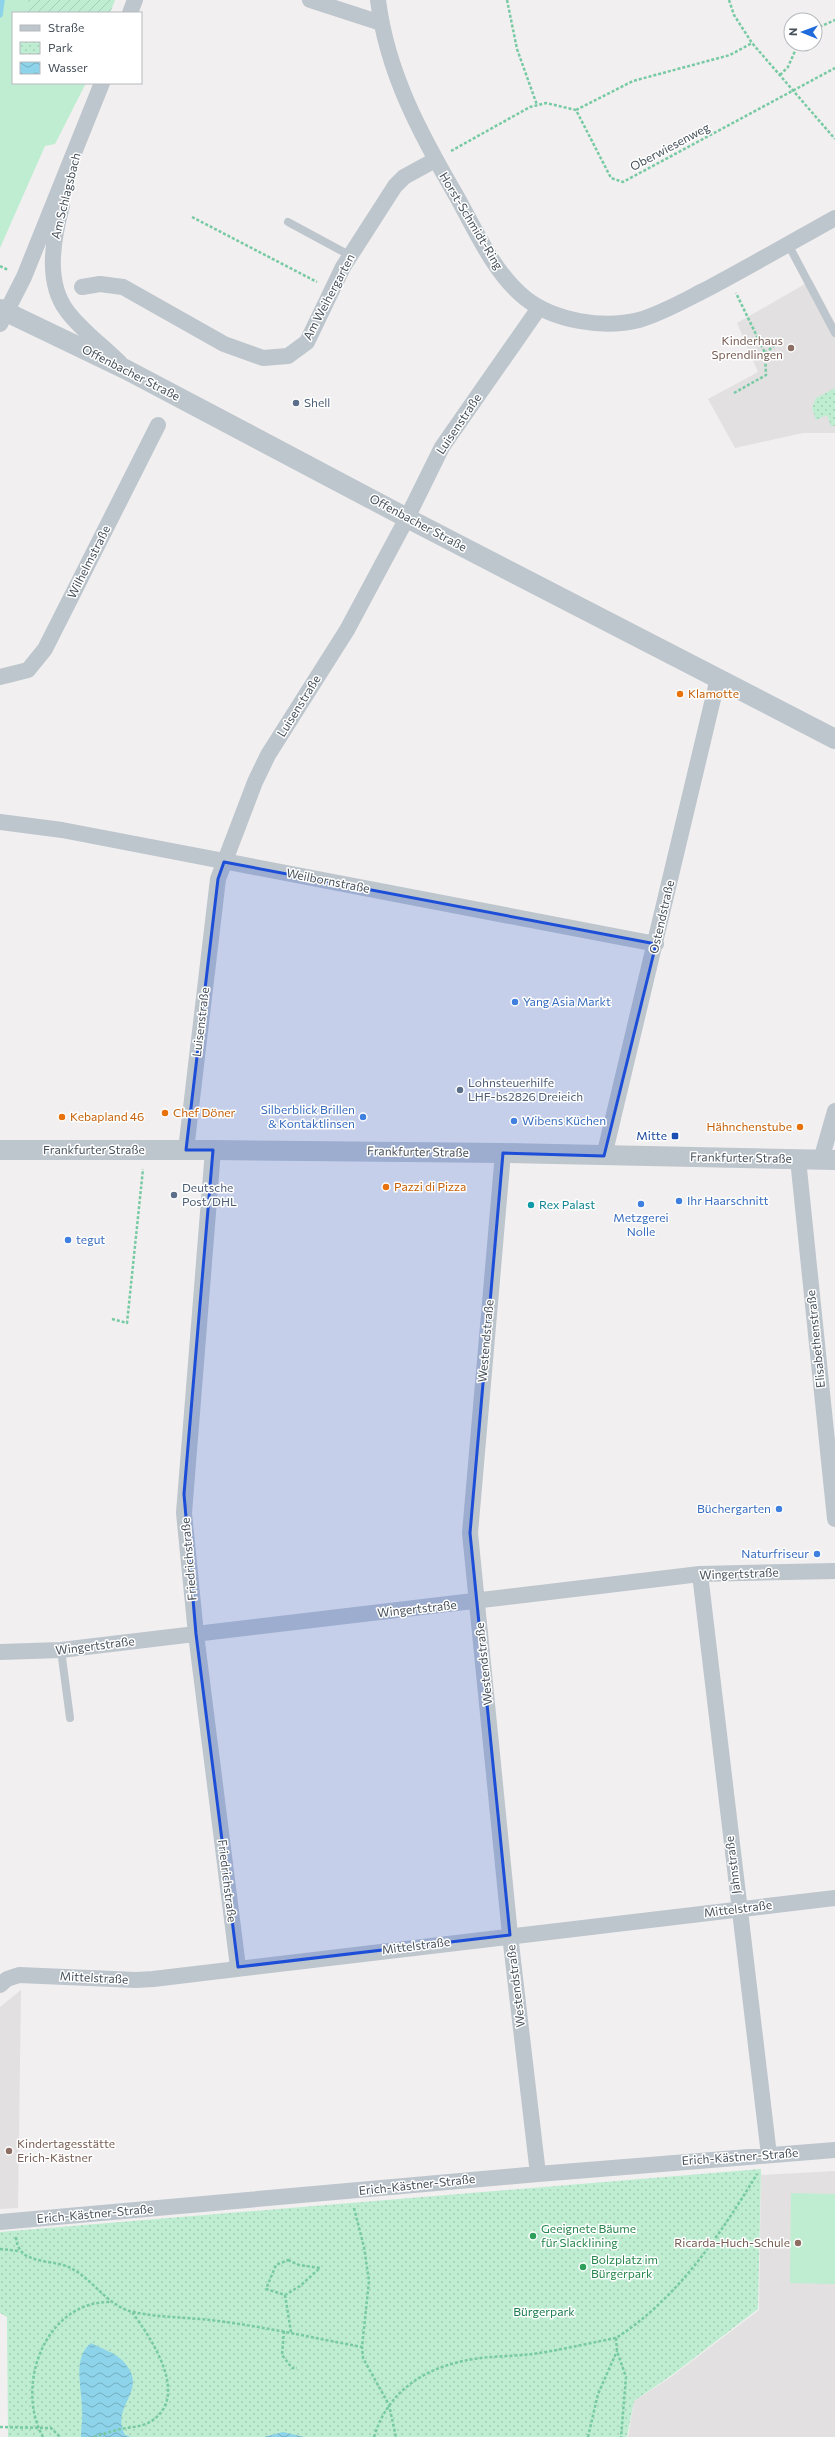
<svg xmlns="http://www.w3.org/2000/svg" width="835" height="2437" font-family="Commissioner,sans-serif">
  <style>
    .education { fill: #e2e0e0 }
    .grass { fill: #beedd2 }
    .park { fill: url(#park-dots) }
    .garden { fill: url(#garden-furrows) }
    .water { fill: url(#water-waves) }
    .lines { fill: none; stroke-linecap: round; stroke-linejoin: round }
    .stream { stroke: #8dd3e9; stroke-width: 5.5 }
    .path { stroke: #77caa4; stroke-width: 2.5; stroke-dasharray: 3 2; stroke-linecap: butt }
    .service { stroke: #bdc5cd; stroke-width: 8 }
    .minor { stroke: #bdc5cd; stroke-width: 16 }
    .tertiary { stroke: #bdc5cd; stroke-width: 20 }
    .marked { fill: #1d4ed8; fill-opacity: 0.2; stroke: #1d4ed8; stroke-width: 3; stroke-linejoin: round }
    .education-dot { fill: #8d6e63; stroke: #fff; stroke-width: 1.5 }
    .service-dot { fill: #5c6f8a; stroke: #fff; stroke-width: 1.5 }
    .food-dot { fill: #e8710a; stroke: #fff; stroke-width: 1.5 }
    .shop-dot { fill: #3f7fe0; stroke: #fff; stroke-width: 1.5 }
    .transit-dot { fill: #1a4fb4; stroke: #fff; stroke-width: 1.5 }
    .culture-dot { fill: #0f9aa8; stroke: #fff; stroke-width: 1.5 }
    .leisure-dot { fill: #2e9e5b; stroke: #fff; stroke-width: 1.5 }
    .labels { text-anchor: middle; stroke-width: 3; stroke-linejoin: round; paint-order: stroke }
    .street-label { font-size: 12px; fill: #47515b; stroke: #fff }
    .education-label { font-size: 12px; fill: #785e54; stroke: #fff; text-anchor: end }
    .service-label { font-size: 12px; fill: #4e5e75; stroke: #fff; text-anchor: start }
    .food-label { font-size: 12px; fill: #c56008; stroke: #fff; text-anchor: start }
    .shop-label { font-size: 12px; fill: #366cbe; stroke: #fff; text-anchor: start }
    .transit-label { font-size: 12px; fill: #164399; stroke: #fff; text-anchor: end }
    .culture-label { font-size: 12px; fill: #0d838f; stroke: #fff; text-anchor: start }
    .leisure-label { font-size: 12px; fill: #27864d; stroke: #fff; text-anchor: start }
    .park-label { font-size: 12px; fill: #1a7b4e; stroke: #fff }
  </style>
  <defs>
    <pattern id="park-dots" width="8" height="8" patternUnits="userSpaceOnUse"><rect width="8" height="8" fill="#beedd2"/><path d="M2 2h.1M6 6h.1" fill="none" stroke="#a5cdb7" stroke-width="1.8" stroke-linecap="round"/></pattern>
    <pattern id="garden-furrows" width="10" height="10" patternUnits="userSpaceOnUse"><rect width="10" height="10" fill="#beedd2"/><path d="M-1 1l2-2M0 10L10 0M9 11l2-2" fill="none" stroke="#a5cdb7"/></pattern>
    <pattern id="water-waves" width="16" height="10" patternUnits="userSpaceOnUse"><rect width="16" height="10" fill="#8dd3e9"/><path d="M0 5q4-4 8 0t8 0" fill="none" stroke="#75aec0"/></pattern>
  </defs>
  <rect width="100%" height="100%" fill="#f1efef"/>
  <!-- education -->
  <path class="education" d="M812,280L835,323V433H803L735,448L708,399L758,372L737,323Z
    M21,1990L18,2208L0,2209V2007Z
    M835,2171V2437H628L634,2401L671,2377L759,2310L761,2175Z"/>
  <!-- grass -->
  <path class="grass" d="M0,0H28V13H13V83H86L55,144L45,146L0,248Z
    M791,2193L835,2194V2284L790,2283Z"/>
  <!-- park -->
  <path class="park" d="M835,388V426H831L827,415L816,420L812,408L816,398Z
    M761,2169L758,2309L672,2375L634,2401L627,2437H8L7,2317L0,2313V2232Z"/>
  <!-- garden -->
  <path class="garden" d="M28,0H115L110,13H28Z"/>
  <!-- water -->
  <path class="water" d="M91,2343C100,2348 116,2353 123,2361C151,2391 109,2405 125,2435L131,2437H81C81,2428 83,2418 82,2409C82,2388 72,2358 91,2343Z
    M283,2432L304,2437H264Z"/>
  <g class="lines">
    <!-- stream -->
    <path class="stream" d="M0,15L2,0"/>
    <!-- path -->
    <path class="path" d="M507,0L517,49L537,105
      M729,0L734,15L752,43L835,139
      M815,29L835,20
      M780,75L788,67L798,44
      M576,110L633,81L730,55L752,43
      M451,151L530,107L546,103L576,110L611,178L623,182L835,68
      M192,217L317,282
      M0,266L8,270
      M765,353L774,346
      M734,393L766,375L765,353L736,293
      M112,1319L127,1323L143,1169
      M354,2208L364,2247L369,2281L362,2347L363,2358L389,2405L396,2437
      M16,2237C18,2264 46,2259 66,2266C92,2276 106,2306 133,2312C161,2318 190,2317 218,2321C266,2327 314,2338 362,2347
      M0,2249L19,2251
      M288,2260L299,2265L320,2268L300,2286L285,2295L266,2289L276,2265Z
      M285,2295L291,2332
      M284,2331L282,2355L292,2368H297
      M616,2338L617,2351L626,2377L621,2437
      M0,2427L51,2428L60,2437
      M43,2437C14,2385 46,2299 113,2302
      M94,2437C103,2434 112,2431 121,2429C130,2427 140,2427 148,2423C193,2399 151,2338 132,2312
      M374,2437C389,2387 431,2364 481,2358C498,2356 516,2356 533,2354C561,2350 589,2343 616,2338C677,2299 720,2235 757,2174
      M588,2437L598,2394L617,2351"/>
    <!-- service -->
    <path class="service" d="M288,222L351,256
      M788,244L835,333
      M61,1650L70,1718"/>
    <!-- minor -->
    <path class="minor" d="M310,0L381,23
      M378,0C387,73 421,135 457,197C476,231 494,273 525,298C554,321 603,329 639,320C663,313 685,300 707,289C750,266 792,242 835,218
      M130,13L135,0
      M62,206C53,239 45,282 67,311C81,330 103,346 120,363
      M82,287L100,284L123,287L224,344L263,358L288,356L307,342L343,267L395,186L404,177L435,160
      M0,324L24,277L102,83
      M0,677L28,670L45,649L158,425
      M0,822L62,830L656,944
      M186,1150L218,879L255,782L268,755L347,630L407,518L442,447L539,308
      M213,1150L184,1513L196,1634L238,1967
      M503,1153L470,1533L510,1935L538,2174
      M604,1156L718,678
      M798,1159L835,1519
      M821,1160L835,1111
      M700,1574L769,2155
      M0,1652L61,1650L700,1574L835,1571
      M0,1985L7,1979L19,1975L136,1980L153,1979L835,1898
      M0,2222L538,2174L835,2150"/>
    <!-- tertiary -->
    <path class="tertiary" d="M0,309L127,370L407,518L835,739
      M0,1150H213L503,1153L835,1160"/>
  </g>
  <!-- marked area -->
  <path class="marked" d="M224,862L656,944L604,1156L503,1153L470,1533L510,1935L238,1967L196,1634L184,1494L213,1150H186L218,879Z"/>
  <!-- markers -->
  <g class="education-dot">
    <circle cx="791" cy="348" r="4"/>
    <circle cx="9" cy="2151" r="4"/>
    <circle cx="798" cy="2243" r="4"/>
  </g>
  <g class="service-dot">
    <circle cx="296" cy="403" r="4"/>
    <circle cx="460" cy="1090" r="4"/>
    <circle cx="174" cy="1195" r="4"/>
  </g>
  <g class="food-dot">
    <circle cx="680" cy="694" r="4"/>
    <circle cx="165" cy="1113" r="4"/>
    <circle cx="62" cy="1117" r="4"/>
    <circle cx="800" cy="1127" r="4"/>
    <circle cx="386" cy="1187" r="4"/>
  </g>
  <g class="shop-dot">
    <circle cx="515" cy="1002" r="4"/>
    <circle cx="363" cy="1117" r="4"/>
    <circle cx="514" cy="1121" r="4"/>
    <circle cx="679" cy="1201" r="4"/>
    <circle cx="641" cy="1204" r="4"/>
    <circle cx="68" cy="1240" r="4"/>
    <circle cx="779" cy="1509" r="4"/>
    <circle cx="817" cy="1554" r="4"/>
  </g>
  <rect class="transit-dot" x="671" y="1132" width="8" height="8" rx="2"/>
  <circle class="culture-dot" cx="531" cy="1205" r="4"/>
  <g class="leisure-dot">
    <circle cx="533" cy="2236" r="4"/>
    <circle cx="583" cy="2267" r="4"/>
  </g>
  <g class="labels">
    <!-- street labels -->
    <g class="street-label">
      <text transform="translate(670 147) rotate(-28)" y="4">Oberwiesenweg</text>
      <text transform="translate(66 196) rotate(-76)" y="4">Am Schlagsbach</text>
      <text transform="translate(471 221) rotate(59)" y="4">Horst-Schmidt-Ring</text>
      <text transform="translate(329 297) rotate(-62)" y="4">Am Weihergarten</text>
      <text transform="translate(131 373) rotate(27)" y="4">Offenbacher Straße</text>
      <text transform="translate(459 424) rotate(-56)" y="4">Luisenstraße</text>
      <text transform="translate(418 523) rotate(28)" y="4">Offenbacher Straße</text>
      <text transform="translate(89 562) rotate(-63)" y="4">Wilhelmstraße</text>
      <text transform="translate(299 706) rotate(-58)" y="4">Luisenstraße</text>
      <text transform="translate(328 881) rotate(11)" y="4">Weilbornstraße</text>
      <text transform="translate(662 917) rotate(-77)" y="4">Ostendstraße</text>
      <text transform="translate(201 1022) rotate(-83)" y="4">Luisenstraße</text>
      <text x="94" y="1154">Frankfurter Straße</text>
      <text transform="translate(418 1152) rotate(1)" y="4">Frankfurter Straße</text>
      <text transform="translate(741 1158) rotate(1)" y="4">Frankfurter Straße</text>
      <text transform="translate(816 1339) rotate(-96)" y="4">Elisabethenstraße</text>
      <text transform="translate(486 1341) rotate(-85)" y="4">Westendstraße</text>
      <text transform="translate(189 1559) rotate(-95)" y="4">Friedrichstraße</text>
      <text transform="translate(739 1574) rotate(-2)" y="4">Wingertstraße</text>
      <text transform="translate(417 1609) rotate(-6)" y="4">Wingertstraße</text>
      <text transform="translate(95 1646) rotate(-7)" y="4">Wingertstraße</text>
      <text transform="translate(484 1664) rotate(-96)" y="4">Westendstraße</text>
      <text transform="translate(733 1865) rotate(-97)" y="4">Jahnstraße</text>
      <text transform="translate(227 1881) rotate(83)" y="4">Friedrichstraße</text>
      <text transform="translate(738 1909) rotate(-7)" y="4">Mittelstraße</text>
      <text transform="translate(416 1946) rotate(-7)" y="4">Mittelstraße</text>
      <text transform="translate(94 1978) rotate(3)" y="4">Mittelstraße</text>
      <text transform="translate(516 1986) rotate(-97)" y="4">Westendstraße</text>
      <text transform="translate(740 2157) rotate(-4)" y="4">Erich-Kästner-Straße</text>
      <text transform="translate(417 2185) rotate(-6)" y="4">Erich-Kästner-Straße</text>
      <text transform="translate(95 2214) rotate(-5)" y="4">Erich-Kästner-Straße</text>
    </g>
    <!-- education labels -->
    <g class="education-label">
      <text x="783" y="345">Kinderhaus<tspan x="783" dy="14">Sprendlingen</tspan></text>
      <text x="17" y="2148" text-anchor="start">Kindertagesstätte<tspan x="17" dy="14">Erich-Kästner</tspan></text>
      <text x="790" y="2247">Ricarda-Huch-Schule</text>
    </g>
    <!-- service labels -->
    <g class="service-label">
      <text x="304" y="407">Shell</text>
      <text x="468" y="1087">Lohnsteuerhilfe<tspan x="468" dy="14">LHF-bs2826 Dreieich</tspan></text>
      <text x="182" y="1192">Deutsche<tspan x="182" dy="14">Post/DHL</tspan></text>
    </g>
    <!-- food labels -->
    <g class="food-label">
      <text x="688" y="698">Klamotte</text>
      <text x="173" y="1117">Chef Döner</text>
      <text x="70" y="1121">Kebapland 46</text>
      <text x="792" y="1131" text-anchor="end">Hähnchenstube</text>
      <text x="394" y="1191">Pazzi di Pizza</text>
    </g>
    <!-- shop labels -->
    <g class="shop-label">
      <text x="523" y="1006">Yang Asia Markt</text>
      <text x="355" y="1114" text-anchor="end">Silberblick Brillen<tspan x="355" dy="14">&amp; Kontaktlinsen</tspan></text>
      <text x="522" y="1125">Wibens Küchen</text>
      <text x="687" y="1205">Ihr Haarschnitt</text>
      <text x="641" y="1222" text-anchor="middle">Metzgerei<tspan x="641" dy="14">Nolle</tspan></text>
      <text x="76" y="1244">tegut</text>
      <text x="771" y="1513" text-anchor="end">Büchergarten</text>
      <text x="809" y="1558" text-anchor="end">Naturfriseur</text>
    </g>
    <!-- transit labels -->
    <g class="transit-label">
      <text x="667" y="1140">Mitte</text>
    </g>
    <!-- culture labels -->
    <g class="culture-label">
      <text x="539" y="1209">Rex Palast</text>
    </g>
    <!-- leisure labels -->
    <g class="leisure-label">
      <text x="541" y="2233">Geeignete Bäume<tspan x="541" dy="14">für Slacklining</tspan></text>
      <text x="591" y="2264">Bolzplatz im<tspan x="591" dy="14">Bürgerpark</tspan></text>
    </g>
    <!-- park labels -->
    <g class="park-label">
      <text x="544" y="2316">Bürgerpark</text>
    </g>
  </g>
  <!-- legend -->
  <rect x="12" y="12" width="130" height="72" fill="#ffffff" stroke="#b5b9bd"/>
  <rect x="20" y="25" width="20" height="6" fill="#bdc5cd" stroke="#b5b9bd"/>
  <text x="48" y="32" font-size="12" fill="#47515b">Straße</text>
  <rect x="20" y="42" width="20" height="12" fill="url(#park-dots)" stroke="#b5b9bd"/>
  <text x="48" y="52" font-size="12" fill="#47515b">Park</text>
  <rect x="20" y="62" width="20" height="12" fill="url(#water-waves)" stroke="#b5b9bd"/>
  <text x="48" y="72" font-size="12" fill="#47515b">Wasser</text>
  <!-- north arrow -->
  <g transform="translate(803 32) rotate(271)"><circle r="19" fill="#ffffff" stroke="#b5b9bd"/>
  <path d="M0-3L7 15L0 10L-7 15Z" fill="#1f6bdb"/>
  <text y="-6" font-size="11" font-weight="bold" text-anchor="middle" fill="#47515b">N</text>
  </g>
</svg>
